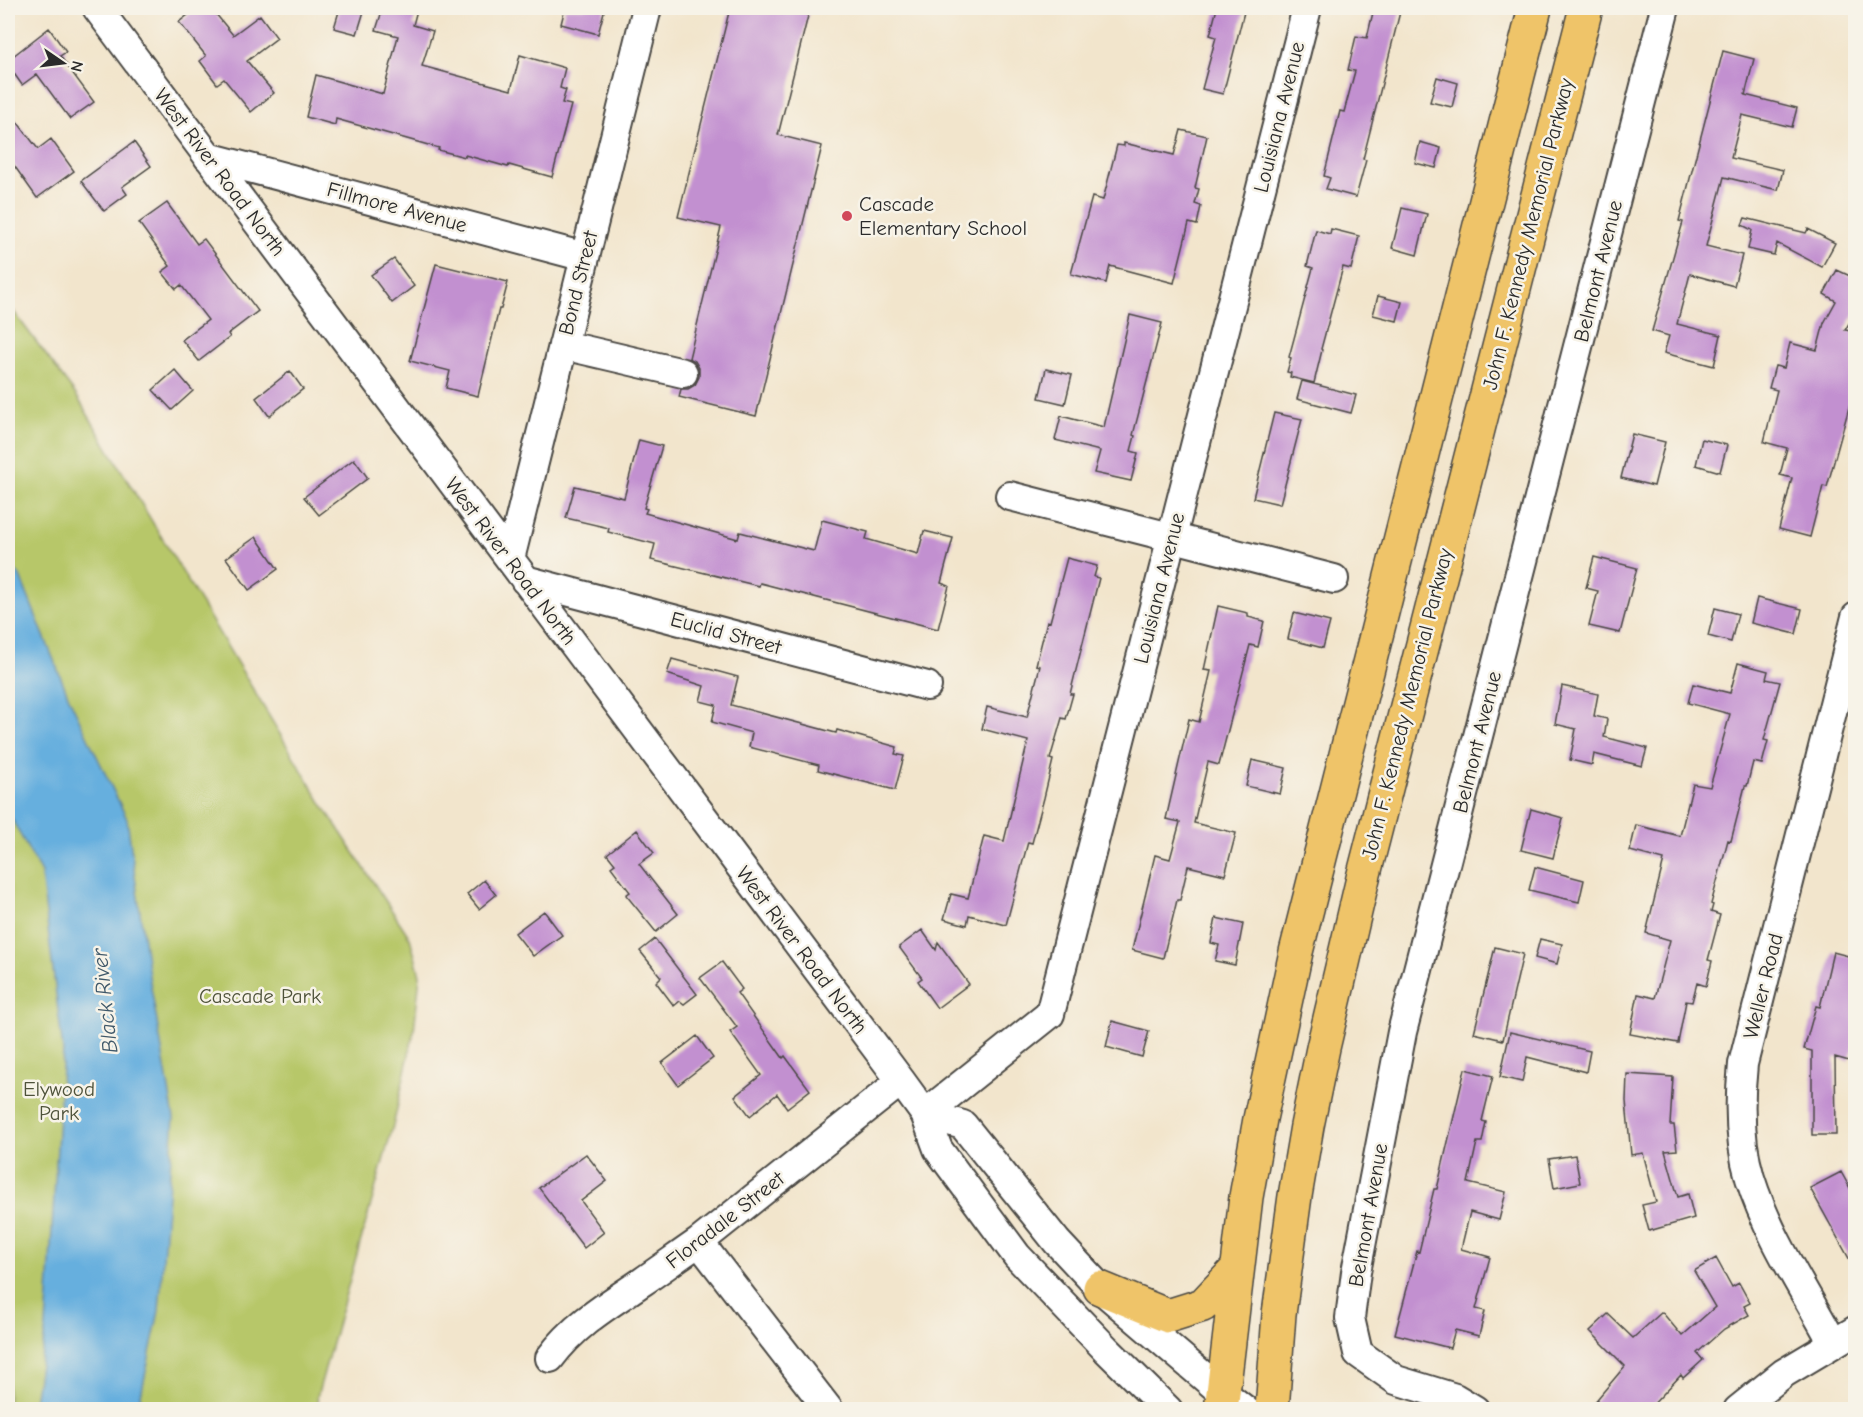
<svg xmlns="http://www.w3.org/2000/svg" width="1863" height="1417" font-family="'Comic Neue',sans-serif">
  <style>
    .green { fill: #b7c769; stroke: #71794a; stroke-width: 1.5 }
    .water { fill: #66afde; stroke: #486d84; stroke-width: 1.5 }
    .building { fill: #c290d0 }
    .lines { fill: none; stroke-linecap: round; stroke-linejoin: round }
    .minor-casing { stroke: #494743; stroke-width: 32 }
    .highway-casing { stroke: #494743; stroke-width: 36 }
    .minor { stroke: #fff; stroke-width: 28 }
    .highway { stroke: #efc469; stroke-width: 33 }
    .poi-dot { fill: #d1495b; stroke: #f7f3e8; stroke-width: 2 }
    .labels { text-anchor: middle; stroke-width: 5; stroke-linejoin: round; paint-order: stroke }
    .street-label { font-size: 21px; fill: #2b2b2b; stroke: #f7f3e8 }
    .poi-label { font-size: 21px; fill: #2b2b2b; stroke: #f7f3e8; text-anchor: start }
    .park-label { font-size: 21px; fill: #4e523a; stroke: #f7f3e8 }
    .water-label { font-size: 22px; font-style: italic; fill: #40596a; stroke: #f7f3e8 }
  </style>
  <rect width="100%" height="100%" fill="#f7f3e8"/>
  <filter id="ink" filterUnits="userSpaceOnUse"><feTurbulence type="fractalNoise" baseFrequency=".0167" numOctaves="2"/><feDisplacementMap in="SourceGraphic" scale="12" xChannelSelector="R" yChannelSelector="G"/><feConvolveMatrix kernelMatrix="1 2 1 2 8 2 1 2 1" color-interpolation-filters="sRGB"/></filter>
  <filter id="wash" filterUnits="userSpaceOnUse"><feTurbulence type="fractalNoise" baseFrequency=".008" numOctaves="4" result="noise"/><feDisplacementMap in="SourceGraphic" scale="24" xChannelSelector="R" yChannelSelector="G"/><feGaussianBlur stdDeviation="1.35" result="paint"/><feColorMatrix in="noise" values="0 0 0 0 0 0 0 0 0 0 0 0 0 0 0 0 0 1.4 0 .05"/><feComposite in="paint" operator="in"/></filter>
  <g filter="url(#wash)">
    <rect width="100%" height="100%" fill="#f2e5cc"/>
    <!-- green -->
    <path class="green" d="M8,304L76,395L322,804L410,938L420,975L414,1031L394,1122L317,1397L320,1409H8Z"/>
    <!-- water -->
    <path class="water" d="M8,564L19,574L70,700L127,819L149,976L174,1118L159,1311L138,1409H33L46,1326L63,1051L41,873L8,812Z"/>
    <g id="blocks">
      <!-- building -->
      <path class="building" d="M197,8H211L233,35L260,15L277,38L247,61L274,93L251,112L224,79L217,84L200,61L206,56L179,22Z
        M340,8H365L357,34L334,28Z
        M383,8H407L417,10L413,25L433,31L422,66L511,90L520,55L565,68L560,88L566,90L562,103L571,105L552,177L509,165L508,167L465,155V157L438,150L439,148L336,119L335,125L306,117L316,75L383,94L398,36L376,30Z
        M565,8H605L598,34L561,24Z
        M730,8H810L778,135L822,146L756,416L679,397L681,389H688L695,385L699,377V368L695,361L689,358L721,227L678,217Z
        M1217,8H1229L1244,12L1223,94L1202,89L1216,37L1210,35Z
        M1374,8H1401L1363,159L1366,160L1356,197L1326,189L1330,178L1324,176L1340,111L1344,112L1355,71L1348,70L1356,36L1367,38Z
        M49,28L66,52L60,56L94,102L70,119L37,74L22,85L8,65V60Z
        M1723,51L1754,59L1745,95L1797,108L1792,127L1742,115L1731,158L1783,170L1778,190L1724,177L1706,246L1742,255L1734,286L1690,274L1677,324L1721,335L1714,366L1664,353L1669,336L1652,331L1683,222L1679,221Z
        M1437,77L1458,83L1452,107L1430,102Z
        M8,110L38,149L51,139L74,171L37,198L8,157Z
        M1181,130L1207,136L1195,188L1199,189L1195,204L1201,206L1197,225L1189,223L1174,283L1110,266L1106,283L1071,274L1092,197L1103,200L1117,145L1124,146V143L1174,155Z
        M134,142L151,166L122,187L127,194L104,211L81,181Z
        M1420,142L1441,148L1436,168L1415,163Z
        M167,203L197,244L204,239L258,311L228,334L230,337L199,361L182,340L208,320L181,285L176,289L162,272L170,266L139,223Z
        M1402,208L1427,214L1417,255L1392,248Z
        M1745,218L1806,233L1808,229L1835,243L1822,267L1777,243L1774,255L1748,249L1752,230L1742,225Z
        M1331,229L1359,236L1351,269L1343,267L1321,349L1322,350L1314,383L1290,377L1291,373L1287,372L1291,358L1289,357L1313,268L1307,266L1316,230L1330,234Z
        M394,259L414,286L392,303L371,275Z
        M436,264L508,282L501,309H499L478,396L446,388L450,371L410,361Z
        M1856,266V312L1845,330L1856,332V382L1827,487L1823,486L1810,537L1779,529L1792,478L1780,475L1787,448L1764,442L1777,390L1769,388L1775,366L1784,368L1790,343L1817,350L1824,323L1836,301L1824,294L1837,270L1850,276Z
        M1378,296L1402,302L1397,321L1373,315Z
        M1130,315L1162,323L1133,435L1135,436L1131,451L1138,453L1131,481L1094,473L1100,451L1055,440L1061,416L1104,427Z
        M1046,369L1072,375L1065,404L1039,398Z
        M175,370L193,391L172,410L153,390Z
        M290,371L303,389L269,416L256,398Z
        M1302,381L1356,395L1351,413L1297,399Z
        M1274,413L1302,419L1280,504L1253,498Z
        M1632,434L1665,442L1654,486L1621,478Z
        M1702,439L1727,445L1720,472L1696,465Z
        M639,440L662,446L644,508L647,509L645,513L738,539L740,532L814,551L822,520L868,532L866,539L918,554L924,531L953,538L941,583L949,586L938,629L760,583L759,586L651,560L655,544L608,532L609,528L566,518L575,486L624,498Z
        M354,459L368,478L319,515L304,497Z
        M256,537L278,569L249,590L226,558Z
        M1594,557L1637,568L1620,633L1589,626L1598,591L1586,588Z
        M1067,558L1097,566L1094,577L1099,578L1070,694H1073L1066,719L1062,718L1050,759L1053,760L1044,798L1032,843L1028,842L1006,925L969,915L967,925L944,919L951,894L968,898L984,836L1004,841L1028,741L982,729L987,707L1027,717L1040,666L1036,665L1047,621L1050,622Z
        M1757,598L1802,609L1796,634L1751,623Z
        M1218,606L1248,613V617L1264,621L1258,647L1250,645L1219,765L1208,762L1194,823L1236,833L1225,875L1188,866L1180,900H1177L1163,958L1132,950L1155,855L1170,859L1180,822L1166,819L1189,719L1199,722L1211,671L1204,670Z
        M1715,608L1738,614L1731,642L1708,636Z
        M1294,613L1330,622L1323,648L1288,639Z
        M672,659L738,677L731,705L836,733L837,730L897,747L895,754L904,756L895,790L818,770L819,765L749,747L752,733L712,722L716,705L700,701L704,686L667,674Z
        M1738,663L1768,671L1766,679L1780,682L1764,740L1768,741L1762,764L1753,762L1747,786H1745L1731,841L1728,840L1711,904L1713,905L1711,912L1720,915L1708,960L1712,961L1706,986L1697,983L1692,1002L1686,1001L1678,1043L1630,1034L1638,994L1655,998L1670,940L1646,933L1664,860L1630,851L1636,825L1680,836L1693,784L1710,787L1730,714L1688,703L1693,684L1730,693Z
        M1562,686L1598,694L1594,716L1607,719L1604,737L1647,748L1642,766L1594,754L1592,765L1570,760L1576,729L1555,724Z
        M1252,760L1286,768L1280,794L1246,786Z
        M1531,809L1563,818L1553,858L1521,850Z
        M637,830L654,853L639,864L678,914L656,932L626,895L630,892L611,867L615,864L607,854Z
        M1535,867L1584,880L1579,902L1529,890Z
        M484,880L496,895L479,909L467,894Z
        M544,911L562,935L533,956L515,933Z
        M1216,918L1243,924L1235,965L1215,961L1219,945L1211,943Z
        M922,930L936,950L938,942L969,984L937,1008L918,981L922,978L899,947Z
        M655,939L697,994L684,1004L680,1001L674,1006L656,982L661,977L640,951Z
        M1540,939L1562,944L1557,964L1535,958Z
        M1495,947L1523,954L1503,1040L1474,1033Z
        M1833,952L1856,958V1037L1849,1061L1835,1057L1836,1135H1812V1051L1804,1049L1816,1006L1820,1007Z
        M722,962L742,989L737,993L783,1058L785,1056L810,1090L787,1108L777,1094L750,1116L735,1096L761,1075L730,1032L737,1027L700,978Z
        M1112,1021L1149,1031L1142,1057L1106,1047Z
        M1510,1032L1590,1051L1586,1072L1527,1057L1522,1082L1500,1077Z
        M697,1036L713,1058L678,1085L662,1063Z
        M1465,1069L1493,1076L1482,1121L1486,1122L1482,1142H1477L1468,1183L1506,1192L1499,1220L1470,1212L1461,1249L1490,1257L1476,1309L1485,1311L1479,1336L1455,1330L1450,1348L1395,1334L1417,1251L1419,1252L1434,1189H1437Z
        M1627,1074L1673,1077L1670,1125H1674L1677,1150L1665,1151L1678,1197L1688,1194L1694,1218L1649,1231L1642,1205L1656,1202L1643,1153L1631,1155L1626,1101Z
        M586,1154L607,1181L581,1201L604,1232L584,1248L539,1188Z
        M1575,1155L1580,1183L1554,1188L1549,1159Z
        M1841,1172L1856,1199V1271L1810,1188Z
        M1716,1258L1732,1287L1739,1283L1750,1303L1744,1306L1749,1315L1724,1329L1697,1353L1703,1360L1683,1378L1681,1375L1648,1410H1588L1625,1366L1590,1331L1608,1314L1633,1338L1662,1312L1682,1336L1715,1307L1694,1271Z"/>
    </g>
  </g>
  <g filter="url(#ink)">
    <use href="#blocks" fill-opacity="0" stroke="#494743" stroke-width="1.5"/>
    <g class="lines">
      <!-- minor casing -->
      <g class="minor-casing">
        <path id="minor" d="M97,8L901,1081L925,1114L938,1149L1017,1256L1106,1349L1168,1410
          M208,157L585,257
          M563,345L683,373
          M1010,496L1334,579
          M510,559L647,8
          M525,580L927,686
          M925,1114L1050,1014L1307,8
          M925,1114L963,1125L1057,1242L1100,1288L1223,1393L1245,1410
          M699,1242L829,1410
          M1833,1343C1804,1289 1768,1236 1750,1178C1739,1142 1739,1102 1743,1064L1856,617
          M550,1358C575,1324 608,1305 642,1282C661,1269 680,1255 699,1242L901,1081
          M1475,1410L1455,1398L1396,1380L1358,1353L1350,1318L1356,1272L1402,1032L1665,8
          M1738,1410L1784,1373L1856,1330"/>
      </g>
      <!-- highway casing -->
      <g class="highway-casing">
        <path id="highway" d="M1100,1288L1168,1316L1203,1305L1237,1269
          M1221,1410L1246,1197L1260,1119L1296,952L1535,8
          M1272,1410L1279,1314L1295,1196L1307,1126L1323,1048L1363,878L1586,8"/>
      </g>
      <!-- minor -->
      <use href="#minor" class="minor"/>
      <!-- highway -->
      <use href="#highway" class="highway"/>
    </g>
  </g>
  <!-- markers -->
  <circle class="poi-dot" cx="847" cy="216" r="6"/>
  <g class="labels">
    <!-- street labels -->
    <g class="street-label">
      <text transform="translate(1279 117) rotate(-76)" y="7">Louisiana Avenue</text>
      <text transform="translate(220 172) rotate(53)" y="7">West River Road North</text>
      <text transform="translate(397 207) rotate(15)" y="7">Fillmore Avenue</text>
      <text transform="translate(1528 234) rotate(-76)" y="7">John F. Kennedy Memorial Parkway</text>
      <text transform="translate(1598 271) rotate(-76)" y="7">Belmont Avenue</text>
      <text transform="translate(578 283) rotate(-76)" y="7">Bond Street</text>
      <text transform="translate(511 561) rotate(53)" y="7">West River Road North</text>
      <text transform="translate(1159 588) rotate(-76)" y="7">Louisiana Avenue</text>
      <text transform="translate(726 633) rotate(15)" y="7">Euclid Street</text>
      <text transform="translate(1407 704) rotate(-76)" y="7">John F. Kennedy Memorial Parkway</text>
      <text transform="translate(1477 742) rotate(-76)" y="7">Belmont Avenue</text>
      <text transform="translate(802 950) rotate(53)" y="7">West River Road North</text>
      <text transform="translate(1763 986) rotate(-76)" y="7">Weller Road</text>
      <text transform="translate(1368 1215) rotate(-80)" y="7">Belmont Avenue</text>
      <text transform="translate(725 1220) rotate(-38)" y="7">Floradale Street</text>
    </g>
    <!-- poi labels -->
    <g class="poi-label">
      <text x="859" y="211">Cascade<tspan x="859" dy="24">Elementary School</tspan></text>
    </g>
    <!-- park labels -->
    <g class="park-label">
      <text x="260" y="1003">Cascade Park</text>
      <text x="59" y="1096">Elywood<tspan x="59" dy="24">Park</tspan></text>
    </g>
    <!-- water labels -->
    <g class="water-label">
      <text transform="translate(104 1001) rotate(-96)" y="8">Black River</text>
    </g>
  </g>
  <!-- margin -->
  <rect width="1863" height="1417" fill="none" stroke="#f7f3e8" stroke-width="30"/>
  <!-- north arrow -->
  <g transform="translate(63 63) rotate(104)" stroke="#f7f3e8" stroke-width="4.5" paint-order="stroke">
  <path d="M0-4.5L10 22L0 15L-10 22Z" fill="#2b2b2b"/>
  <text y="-9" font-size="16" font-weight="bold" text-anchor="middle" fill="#2b2b2b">N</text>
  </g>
</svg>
